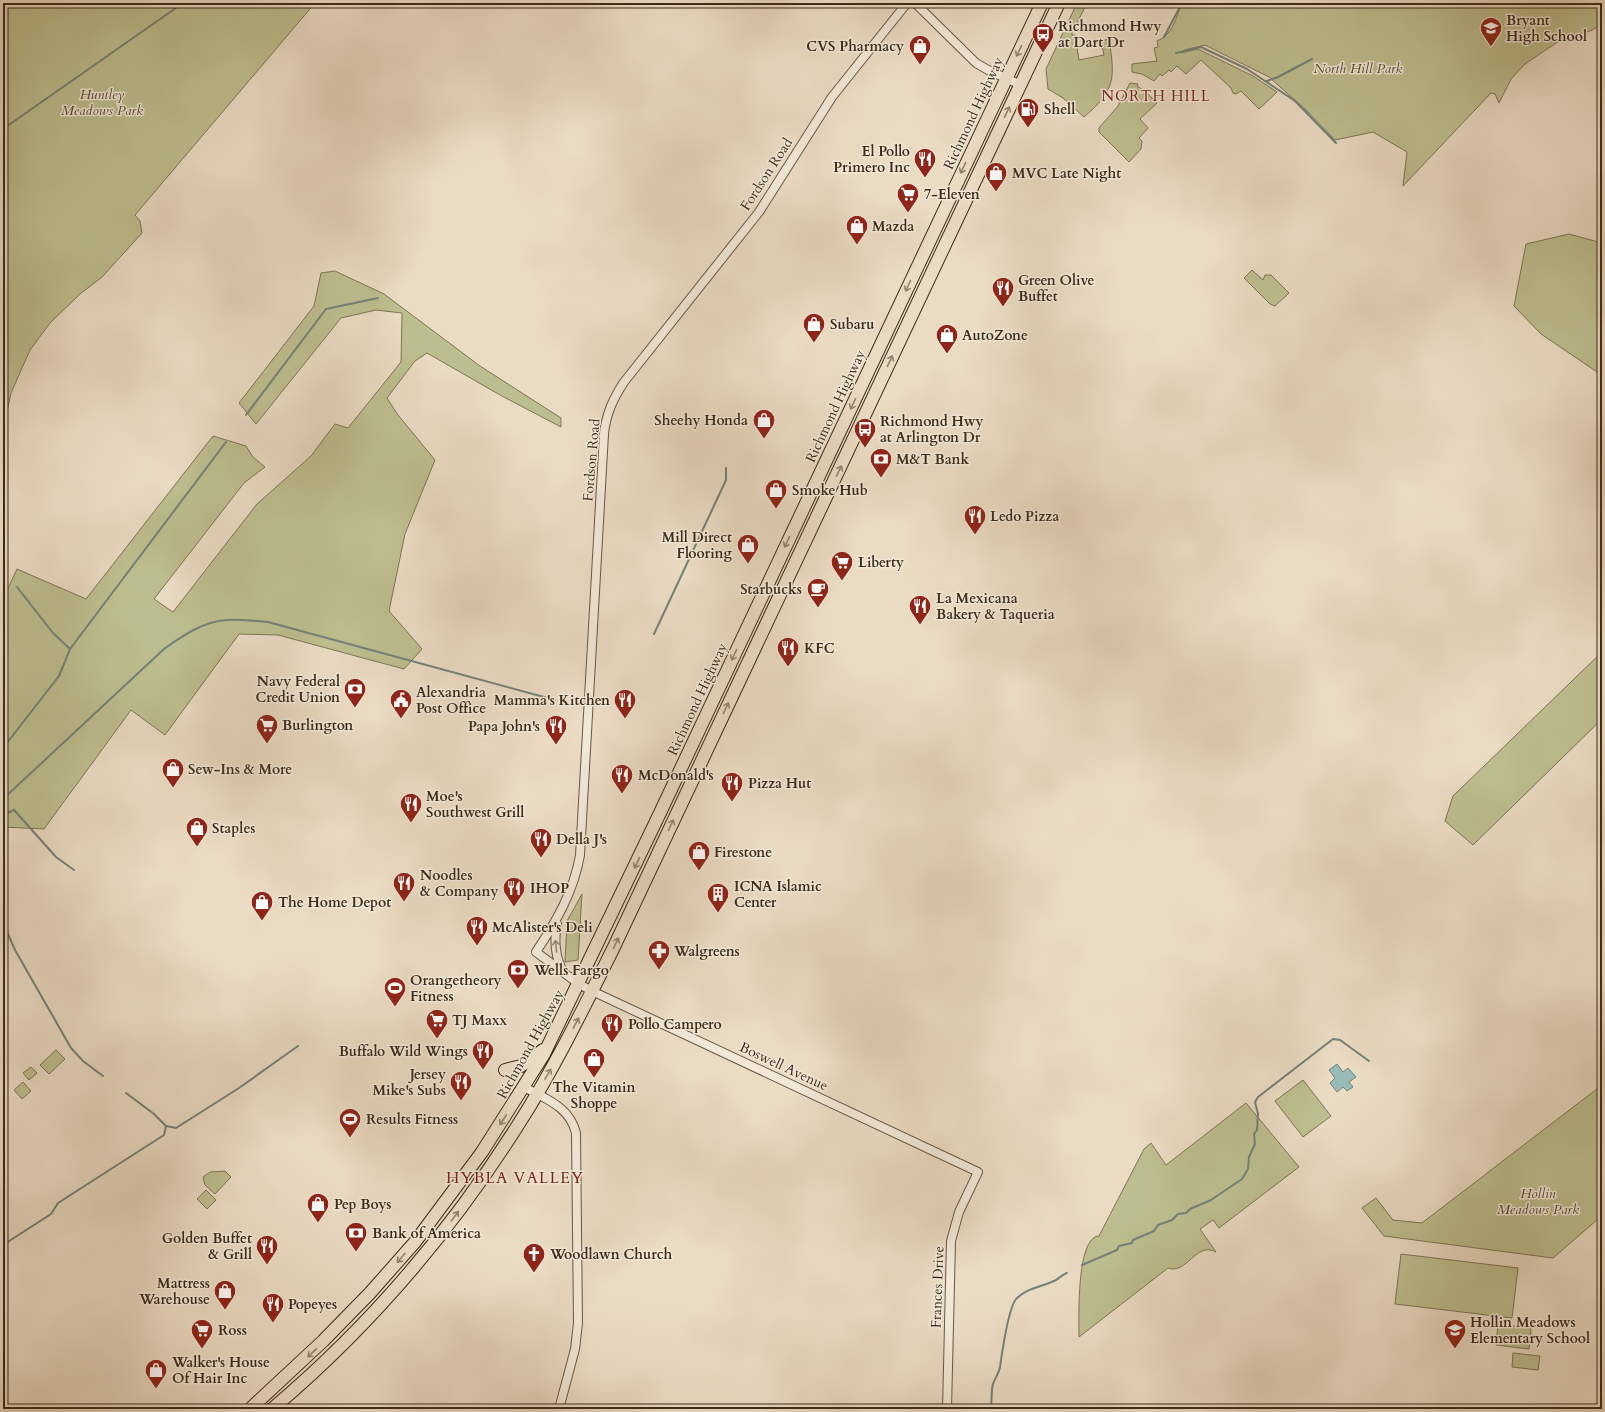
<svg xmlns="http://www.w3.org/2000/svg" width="1605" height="1412" font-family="Cardo,serif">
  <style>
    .green { fill: #bdbe8f; stroke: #7c7454 }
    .water { fill: #98bbb8; stroke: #738179 }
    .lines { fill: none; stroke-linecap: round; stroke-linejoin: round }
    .stream { stroke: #738179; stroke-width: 2 }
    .minor-casing { stroke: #675744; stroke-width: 10 }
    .highway-casing { stroke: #3b2b1a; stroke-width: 14 }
    .minor { stroke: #f1e8d8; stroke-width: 8 }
    .highway { stroke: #eadbc3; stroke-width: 12 }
    .oneway { stroke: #92836e }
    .oneway2 { stroke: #968a79 }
    .labels { text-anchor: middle; stroke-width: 3; stroke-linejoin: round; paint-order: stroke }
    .poi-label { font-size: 14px; font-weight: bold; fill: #3b2b1a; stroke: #f1e8d8; text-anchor: start }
    .park-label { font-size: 14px; font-style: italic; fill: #554831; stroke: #f1e8d8 }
    .street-label { font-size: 14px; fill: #3b2b1a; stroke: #f1e8d8 }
    .neighbourhood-label { font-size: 15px; letter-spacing: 1px; fill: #7a1f14; stroke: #f1e8d8 }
    .quarter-label { font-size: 16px; letter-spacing: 1px; fill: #7a1f14; stroke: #f1e8d8 }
  </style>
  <rect width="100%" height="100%" fill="#eadbc3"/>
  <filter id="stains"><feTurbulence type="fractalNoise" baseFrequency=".005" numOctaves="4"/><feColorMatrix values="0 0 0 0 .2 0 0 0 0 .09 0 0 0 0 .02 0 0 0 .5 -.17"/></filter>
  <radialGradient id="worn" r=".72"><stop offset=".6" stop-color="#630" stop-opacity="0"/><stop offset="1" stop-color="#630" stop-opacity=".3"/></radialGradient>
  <!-- green -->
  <path class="green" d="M3,3H315L135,215L140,221L142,233L102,277L80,294L50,323L30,350L11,393L3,430Z
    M1077,3H1087L1072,33V35H1075L1079,60L1104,55L1101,41L1109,39C1115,78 1116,90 1084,117L1063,98L1048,89L1046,69Z
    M1182,3H1602V23L1594,29L1570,40L1565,37L1525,64L1511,79L1499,103L1495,94L1491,93L1403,186L1407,152L1373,132L1335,140L1306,110L1269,77L1205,45L1184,50L1181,53L1198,49L1253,76L1277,92L1259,109L1241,91L1236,94L1233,93L1231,88L1201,60L1186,74L1177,66L1171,72L1169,70L1162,76L1160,74L1154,81L1142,74L1132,72V64L1157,61L1154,48L1158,47L1157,41C1173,35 1176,17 1182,3Z
    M1130,83L1138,84L1137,86L1145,91L1157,103L1140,119L1148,128L1139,138L1142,141L1141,149L1129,162L1099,132V128L1118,106Z
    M1569,234L1602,243V391L1600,374L1541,334L1514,306L1526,244Z
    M1252,270L1263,280L1265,275H1271L1289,293L1275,306L1270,304L1244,278Z
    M335,271L384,294L480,366L561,418V427L500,395L427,353L415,361L387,398L398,415L435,460L405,534L389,611L422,649L404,669L278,635L239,634L165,735L131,710L44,829L3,827V599L17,569L86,599L213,436L246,446L253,457L265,467L244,483L154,599L173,612L257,504L311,456L335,424L348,428L401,362L402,313L376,310L341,318L256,424L239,403L314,306L321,273Z
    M1602,652V719L1473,845L1445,821L1453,796Z
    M582,894L578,960L565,962L567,921Z
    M56,1050L65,1059L49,1074L40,1065Z
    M31,1067L37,1073L29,1080L23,1073Z
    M1303,1080L1331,1116L1303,1137L1275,1101Z
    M23,1082L31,1091L22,1099L14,1090Z
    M1602,1085V1206L1598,1219L1553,1258L1384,1236L1362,1208L1376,1198L1393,1220L1422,1223Z
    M1246,1103L1299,1167L1219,1228L1213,1220L1200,1229L1216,1252C1196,1241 1187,1275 1168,1268L1079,1337C1079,1319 1076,1237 1099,1236L1144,1149L1151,1143L1166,1165Z
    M225,1171L231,1177L215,1194L205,1185L203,1177L210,1172Z
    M206,1190L216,1200L207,1209L197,1199Z
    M1401,1254L1518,1268L1512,1318L1395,1304Z
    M1498,1324L1530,1328L1531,1330L1529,1349L1496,1345Z
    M1513,1353L1540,1356L1538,1370L1512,1367Z"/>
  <!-- water -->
  <path class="water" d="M1337,1064L1343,1072L1348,1068L1356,1077L1349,1082L1353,1087L1347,1091L1343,1087L1337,1092L1330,1083L1335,1078L1329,1070Z"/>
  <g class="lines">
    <!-- stream -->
    <path class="stream" d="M172,3L177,7
      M1164,37L1182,3
      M1176,53L1201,47L1247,69L1295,101L1336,143
      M1267,81L1278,77L1312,59
      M3,129L183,3
      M246,415L326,309L378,298
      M17,587L53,633L70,649
      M654,634L726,480V468
      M3,748L59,676L70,649L226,442
      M3,799L164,649C182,636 204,621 227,620C240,619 254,621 268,622L555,700
      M3,815L14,810L56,857L74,870
      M3,911L8,934L15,950L71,1048L83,1061L103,1076
      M126,1093L154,1114L166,1126L176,1128L239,1088L298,1046
      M3,1245L51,1214L58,1203L164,1135L166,1126
      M1082,1265L1117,1250L1119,1246L1132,1243L1133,1240L1154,1231L1158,1225L1172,1220L1178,1214L1186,1213L1190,1209L1211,1200L1242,1179L1248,1169L1249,1157L1255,1144L1254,1134L1257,1130L1258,1114L1255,1102L1258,1097L1333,1039L1340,1040L1369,1061
      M991,1408C992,1400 991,1391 993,1384C995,1378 999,1373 1000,1367C1002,1353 1008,1309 1016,1299C1027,1288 1041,1287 1054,1281C1059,1279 1061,1275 1067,1273"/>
    <!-- minor casing -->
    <g class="minor-casing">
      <path id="minor" d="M907,3L832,97L759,212L624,382C613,399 606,414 604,434L580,855C574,891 556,922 536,952L579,984L592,991L978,1172L959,1212L951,1241L947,1409
        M915,3L976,63L988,70L1021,85
        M557,924C554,939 555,958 563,971
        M524,1087C546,1099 570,1107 576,1133L578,1323L575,1349L559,1409"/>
    </g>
    <!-- highway casing -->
    <g class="highway-casing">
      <path id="highway" d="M505,1070L521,1066L543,1050
        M250,1409L323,1341L370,1293L415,1242L482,1152L544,1054L659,815L1042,3
        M272,1409C368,1328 451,1231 518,1125C554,1069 583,1009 613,949L1059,3"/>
    </g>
    <!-- minor -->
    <use href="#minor" class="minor"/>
    <!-- highway -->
    <use href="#highway" class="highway"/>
  </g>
  <!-- one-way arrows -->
  <defs><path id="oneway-shaft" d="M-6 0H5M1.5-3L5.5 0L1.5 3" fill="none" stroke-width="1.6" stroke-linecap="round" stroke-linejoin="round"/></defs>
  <g class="oneway">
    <use href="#oneway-shaft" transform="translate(1019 51) rotate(115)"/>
    <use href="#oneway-shaft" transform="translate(1007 112) rotate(-64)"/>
    <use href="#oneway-shaft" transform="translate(963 168) rotate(116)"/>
    <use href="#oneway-shaft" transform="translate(908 286) rotate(115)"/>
    <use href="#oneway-shaft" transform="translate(890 361) rotate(-64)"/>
    <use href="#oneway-shaft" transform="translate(853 404) rotate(115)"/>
    <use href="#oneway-shaft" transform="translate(839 471) rotate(-64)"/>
    <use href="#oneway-shaft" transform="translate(787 542) rotate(115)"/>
    <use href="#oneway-shaft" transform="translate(734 655) rotate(115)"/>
    <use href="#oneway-shaft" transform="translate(726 708) rotate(-65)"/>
    <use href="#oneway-shaft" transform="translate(671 825) rotate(-65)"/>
    <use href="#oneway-shaft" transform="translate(637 863) rotate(115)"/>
    <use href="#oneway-shaft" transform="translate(616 943) rotate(-65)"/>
    <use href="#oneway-shaft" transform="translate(576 1023) rotate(-62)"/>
    <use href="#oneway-shaft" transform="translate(548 1074) rotate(-60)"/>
    <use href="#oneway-shaft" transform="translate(503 1120) rotate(123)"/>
    <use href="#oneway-shaft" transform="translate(455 1216) rotate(-53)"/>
    <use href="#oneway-shaft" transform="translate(401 1258) rotate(131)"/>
    <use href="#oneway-shaft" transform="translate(312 1353) rotate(136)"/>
  </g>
  <use class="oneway2" href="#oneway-shaft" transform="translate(556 946) rotate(-96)"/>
  <!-- icons -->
  <defs>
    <g id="school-pin" transform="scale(1.15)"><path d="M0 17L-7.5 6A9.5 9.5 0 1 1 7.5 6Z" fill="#8f2418" stroke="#f1e8d8"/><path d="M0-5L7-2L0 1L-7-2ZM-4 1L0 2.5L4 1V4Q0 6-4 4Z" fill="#fff"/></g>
    <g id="bus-pin" transform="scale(1.15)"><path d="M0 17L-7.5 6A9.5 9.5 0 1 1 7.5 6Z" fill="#8f2418" stroke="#f1e8d8"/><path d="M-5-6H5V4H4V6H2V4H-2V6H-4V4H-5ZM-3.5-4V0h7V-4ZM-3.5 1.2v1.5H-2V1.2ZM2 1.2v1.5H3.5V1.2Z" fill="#fff"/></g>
    <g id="shop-pin" transform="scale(1.15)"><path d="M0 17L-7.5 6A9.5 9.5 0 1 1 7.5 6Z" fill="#8f2418" stroke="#f1e8d8"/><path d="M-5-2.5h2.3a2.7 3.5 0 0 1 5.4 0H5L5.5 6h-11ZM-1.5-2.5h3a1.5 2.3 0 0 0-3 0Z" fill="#fff"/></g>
    <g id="fuel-pin" transform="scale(1.15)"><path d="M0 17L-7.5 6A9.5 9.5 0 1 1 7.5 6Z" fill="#8f2418" stroke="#f1e8d8"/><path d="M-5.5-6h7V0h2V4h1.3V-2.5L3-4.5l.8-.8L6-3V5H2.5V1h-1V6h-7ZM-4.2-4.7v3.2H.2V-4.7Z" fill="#fff"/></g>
    <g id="restaurant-pin" transform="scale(1.15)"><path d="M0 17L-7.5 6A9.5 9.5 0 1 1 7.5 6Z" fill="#8f2418" stroke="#f1e8d8"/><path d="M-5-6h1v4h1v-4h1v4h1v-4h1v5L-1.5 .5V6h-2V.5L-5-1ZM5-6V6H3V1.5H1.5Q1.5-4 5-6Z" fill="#fff"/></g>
    <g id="supermarket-pin" transform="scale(1.15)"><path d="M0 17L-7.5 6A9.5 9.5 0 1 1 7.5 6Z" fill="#8f2418" stroke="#f1e8d8"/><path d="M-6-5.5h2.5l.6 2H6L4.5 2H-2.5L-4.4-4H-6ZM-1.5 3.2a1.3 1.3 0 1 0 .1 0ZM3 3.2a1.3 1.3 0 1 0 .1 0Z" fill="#fff"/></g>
    <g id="bank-pin" transform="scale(1.15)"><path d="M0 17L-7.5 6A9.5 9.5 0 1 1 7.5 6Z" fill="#8f2418" stroke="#f1e8d8"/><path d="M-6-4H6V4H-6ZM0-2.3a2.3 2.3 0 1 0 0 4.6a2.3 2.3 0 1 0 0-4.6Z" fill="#fff"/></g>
    <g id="cafe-pin" transform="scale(1.15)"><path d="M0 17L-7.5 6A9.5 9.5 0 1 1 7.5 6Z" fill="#8f2418" stroke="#f1e8d8"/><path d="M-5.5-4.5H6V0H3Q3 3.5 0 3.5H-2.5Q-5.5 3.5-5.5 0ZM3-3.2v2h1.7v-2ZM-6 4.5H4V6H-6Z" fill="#fff"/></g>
    <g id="civic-pin" transform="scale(1.15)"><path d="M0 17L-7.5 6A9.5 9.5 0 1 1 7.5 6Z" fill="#8f2418" stroke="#f1e8d8"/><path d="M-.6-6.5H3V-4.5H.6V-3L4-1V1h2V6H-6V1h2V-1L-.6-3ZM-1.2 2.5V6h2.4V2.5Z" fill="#fff"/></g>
    <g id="building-pin" transform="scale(1.15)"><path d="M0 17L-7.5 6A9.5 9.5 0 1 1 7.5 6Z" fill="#8f2418" stroke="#f1e8d8"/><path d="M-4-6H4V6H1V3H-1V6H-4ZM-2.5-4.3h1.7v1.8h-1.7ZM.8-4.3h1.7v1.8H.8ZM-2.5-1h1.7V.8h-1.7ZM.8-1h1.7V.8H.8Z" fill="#fff"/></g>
    <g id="pharmacy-pin" transform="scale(1.15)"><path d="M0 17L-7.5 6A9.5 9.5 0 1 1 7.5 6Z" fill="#8f2418" stroke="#f1e8d8"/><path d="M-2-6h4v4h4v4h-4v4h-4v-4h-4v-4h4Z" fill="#fff"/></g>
    <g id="stadium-pin" transform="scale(1.15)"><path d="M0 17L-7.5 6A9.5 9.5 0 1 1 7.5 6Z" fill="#8f2418" stroke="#f1e8d8"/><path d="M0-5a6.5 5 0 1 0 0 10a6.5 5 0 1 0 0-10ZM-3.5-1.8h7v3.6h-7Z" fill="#fff"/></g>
    <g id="church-pin" transform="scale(1.15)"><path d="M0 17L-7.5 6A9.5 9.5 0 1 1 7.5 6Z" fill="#8f2418" stroke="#f1e8d8"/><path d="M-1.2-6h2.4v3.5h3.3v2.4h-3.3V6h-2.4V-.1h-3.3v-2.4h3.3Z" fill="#fff"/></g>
  </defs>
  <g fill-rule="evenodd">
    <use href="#school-pin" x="1491" y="28"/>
    <use href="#bus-pin" x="1043" y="34"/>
    <use href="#shop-pin" x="920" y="46"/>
    <use href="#fuel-pin" x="1028" y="109"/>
    <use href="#restaurant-pin" x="925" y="159"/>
    <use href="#shop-pin" x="996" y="173"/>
    <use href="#supermarket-pin" x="908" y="194"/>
    <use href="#shop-pin" x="857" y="226"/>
    <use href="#restaurant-pin" x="1003" y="288"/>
    <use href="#shop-pin" x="814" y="324"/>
    <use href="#shop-pin" x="947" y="335"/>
    <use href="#shop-pin" x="764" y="420"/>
    <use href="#bus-pin" x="865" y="429"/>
    <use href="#bank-pin" x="881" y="459"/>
    <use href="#shop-pin" x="776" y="490"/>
    <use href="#restaurant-pin" x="975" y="516"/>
    <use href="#shop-pin" x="748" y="545"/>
    <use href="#supermarket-pin" x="842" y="562"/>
    <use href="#cafe-pin" x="818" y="589"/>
    <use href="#restaurant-pin" x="920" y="606"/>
    <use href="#restaurant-pin" x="788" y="648"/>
    <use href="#bank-pin" x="355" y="689"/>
    <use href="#civic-pin" x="401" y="700"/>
    <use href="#restaurant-pin" x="625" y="700"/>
    <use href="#supermarket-pin" x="267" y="725"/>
    <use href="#restaurant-pin" x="556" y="726"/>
    <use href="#shop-pin" x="173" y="769"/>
    <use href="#restaurant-pin" x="622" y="775"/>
    <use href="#restaurant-pin" x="732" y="783"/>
    <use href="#restaurant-pin" x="411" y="804"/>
    <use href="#shop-pin" x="197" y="828"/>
    <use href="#restaurant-pin" x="541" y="839"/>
    <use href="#shop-pin" x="699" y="852"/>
    <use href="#restaurant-pin" x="404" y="883"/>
    <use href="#restaurant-pin" x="514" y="888"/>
    <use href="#building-pin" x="718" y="894"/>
    <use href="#shop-pin" x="262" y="902"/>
    <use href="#restaurant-pin" x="477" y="927"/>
    <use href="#pharmacy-pin" x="659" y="951"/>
    <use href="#bank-pin" x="518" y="970"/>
    <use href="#stadium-pin" x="395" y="988"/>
    <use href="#supermarket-pin" x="437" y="1020"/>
    <use href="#restaurant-pin" x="612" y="1024"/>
    <use href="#restaurant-pin" x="483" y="1051"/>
    <use href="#shop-pin" x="594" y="1059"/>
    <use href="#restaurant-pin" x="461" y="1082"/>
    <use href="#stadium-pin" x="350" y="1119"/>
    <use href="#shop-pin" x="318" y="1204"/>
    <use href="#bank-pin" x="356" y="1233"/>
    <use href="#restaurant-pin" x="267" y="1246"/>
    <use href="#church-pin" x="534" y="1254"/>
    <use href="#shop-pin" x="225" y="1291"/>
    <use href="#restaurant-pin" x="273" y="1304"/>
    <use href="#supermarket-pin" x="202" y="1330"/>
    <use href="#school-pin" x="1455" y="1330"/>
    <use href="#shop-pin" x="156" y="1370"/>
  </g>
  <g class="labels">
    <!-- poi labels -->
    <g class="poi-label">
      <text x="1506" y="25">Bryant<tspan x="1506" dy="16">High School</tspan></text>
      <text x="1058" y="31">Richmond Hwy<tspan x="1058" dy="16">at Dart Dr</tspan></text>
      <text x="904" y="51" text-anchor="end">CVS Pharmacy</text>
      <text x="1044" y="114">Shell</text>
      <text x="910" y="156" text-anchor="end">El Pollo<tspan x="910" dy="16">Primero Inc</tspan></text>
      <text x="1012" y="178">MVC Late Night</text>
      <text x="924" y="199">7-Eleven</text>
      <text x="872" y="231">Mazda</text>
      <text x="1018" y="285">Green Olive<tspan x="1018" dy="16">Buffet</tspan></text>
      <text x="830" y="329">Subaru</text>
      <text x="962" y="340">AutoZone</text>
      <text x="748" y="425" text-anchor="end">Sheehy Honda</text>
      <text x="880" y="426">Richmond Hwy<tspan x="880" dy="16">at Arlington Dr</tspan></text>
      <text x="896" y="464">M&amp;T Bank</text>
      <text x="792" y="495">Smoke Hub</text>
      <text x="990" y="521">Ledo Pizza</text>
      <text x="732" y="542" text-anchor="end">Mill Direct<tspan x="732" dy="16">Flooring</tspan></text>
      <text x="858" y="567">Liberty</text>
      <text x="802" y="594" text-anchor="end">Starbucks</text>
      <text x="936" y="603">La Mexicana<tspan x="936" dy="16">Bakery &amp; Taqueria</tspan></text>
      <text x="804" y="653">KFC</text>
      <text x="340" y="686" text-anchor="end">Navy Federal<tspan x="340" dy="16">Credit Union</tspan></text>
      <text x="416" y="697">Alexandria<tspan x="416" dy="16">Post Office</tspan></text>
      <text x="610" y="705" text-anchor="end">Mamma's Kitchen</text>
      <text x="282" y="730">Burlington</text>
      <text x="540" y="731" text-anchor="end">Papa John's</text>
      <text x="188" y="774">Sew-Ins &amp; More</text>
      <text x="638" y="780">McDonald's</text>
      <text x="748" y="788">Pizza Hut</text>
      <text x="426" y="801">Moe's<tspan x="426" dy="16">Southwest Grill</tspan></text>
      <text x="212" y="833">Staples</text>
      <text x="556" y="844">Della J's</text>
      <text x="714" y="857">Firestone</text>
      <text x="420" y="880">Noodles<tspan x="420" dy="16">&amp; Company</tspan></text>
      <text x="734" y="891">ICNA Islamic<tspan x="734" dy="16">Center</tspan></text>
      <text x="530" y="893">IHOP</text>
      <text x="278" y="907">The Home Depot</text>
      <text x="492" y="932">McAlister's Deli</text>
      <text x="674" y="956">Walgreens</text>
      <text x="534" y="975">Wells Fargo</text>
      <text x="410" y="985">Orangetheory<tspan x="410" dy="16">Fitness</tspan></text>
      <text x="452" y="1025">TJ Maxx</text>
      <text x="628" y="1029">Pollo Campero</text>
      <text x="468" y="1056" text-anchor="end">Buffalo Wild Wings</text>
      <text x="446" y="1079" text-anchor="end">Jersey<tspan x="446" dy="16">Mike's Subs</tspan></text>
      <text x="594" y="1092" text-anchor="middle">The Vitamin<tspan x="594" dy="16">Shoppe</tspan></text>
      <text x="366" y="1124">Results Fitness</text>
      <text x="334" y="1209">Pep Boys</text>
      <text x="372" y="1238">Bank of America</text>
      <text x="252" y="1243" text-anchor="end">Golden Buffet<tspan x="252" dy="16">&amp; Grill</tspan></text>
      <text x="550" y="1259">Woodlawn Church</text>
      <text x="210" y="1288" text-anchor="end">Mattress<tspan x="210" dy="16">Warehouse</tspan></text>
      <text x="288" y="1309">Popeyes</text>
      <text x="1470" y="1327">Hollin Meadows<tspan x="1470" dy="16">Elementary School</tspan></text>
      <text x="218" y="1335">Ross</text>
      <text x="172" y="1367">Walker's House<tspan x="172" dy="16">Of Hair Inc</tspan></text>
    </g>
    <!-- park labels -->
    <g class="park-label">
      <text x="1358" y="73">North Hill Park</text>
      <text x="102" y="99">Huntley<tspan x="102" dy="16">Meadows Park</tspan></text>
      <text x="1538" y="1198">Hollin<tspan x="1538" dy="16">Meadows Park</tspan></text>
    </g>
    <!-- street labels -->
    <g class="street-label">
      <text transform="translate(973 113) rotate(-65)" y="5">Richmond Highway</text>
      <text transform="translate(766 174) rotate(-57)" y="5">Fordson Road</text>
      <text transform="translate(835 406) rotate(-65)" y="5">Richmond Highway</text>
      <text transform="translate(591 460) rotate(-85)" y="5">Fordson Road</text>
      <text transform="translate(697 699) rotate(-65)" y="5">Richmond Highway</text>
      <text transform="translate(530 1044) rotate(-61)" y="5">Richmond Highway</text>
      <text transform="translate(784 1066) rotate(25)" y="5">Boswell Avenue</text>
      <text transform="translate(937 1287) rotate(-88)" y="5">Frances Drive</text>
    </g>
    <!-- neighbourhood labels -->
    <g class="neighbourhood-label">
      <text x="1156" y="101">NORTH HILL</text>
    </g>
    <!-- quarter labels -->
    <g class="quarter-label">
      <text x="515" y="1183">HYBLA VALLEY</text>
    </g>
  </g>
  <!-- margin -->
  <rect width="1605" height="1412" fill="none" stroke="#eadbc3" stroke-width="16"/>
  <rect x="4" y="4" width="1597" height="1404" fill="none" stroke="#3b2b1a" stroke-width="2"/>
  <rect x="8" y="8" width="1589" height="1396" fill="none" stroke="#3b2b1a"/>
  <rect width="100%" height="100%" filter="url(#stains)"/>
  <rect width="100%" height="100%" fill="url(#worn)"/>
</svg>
